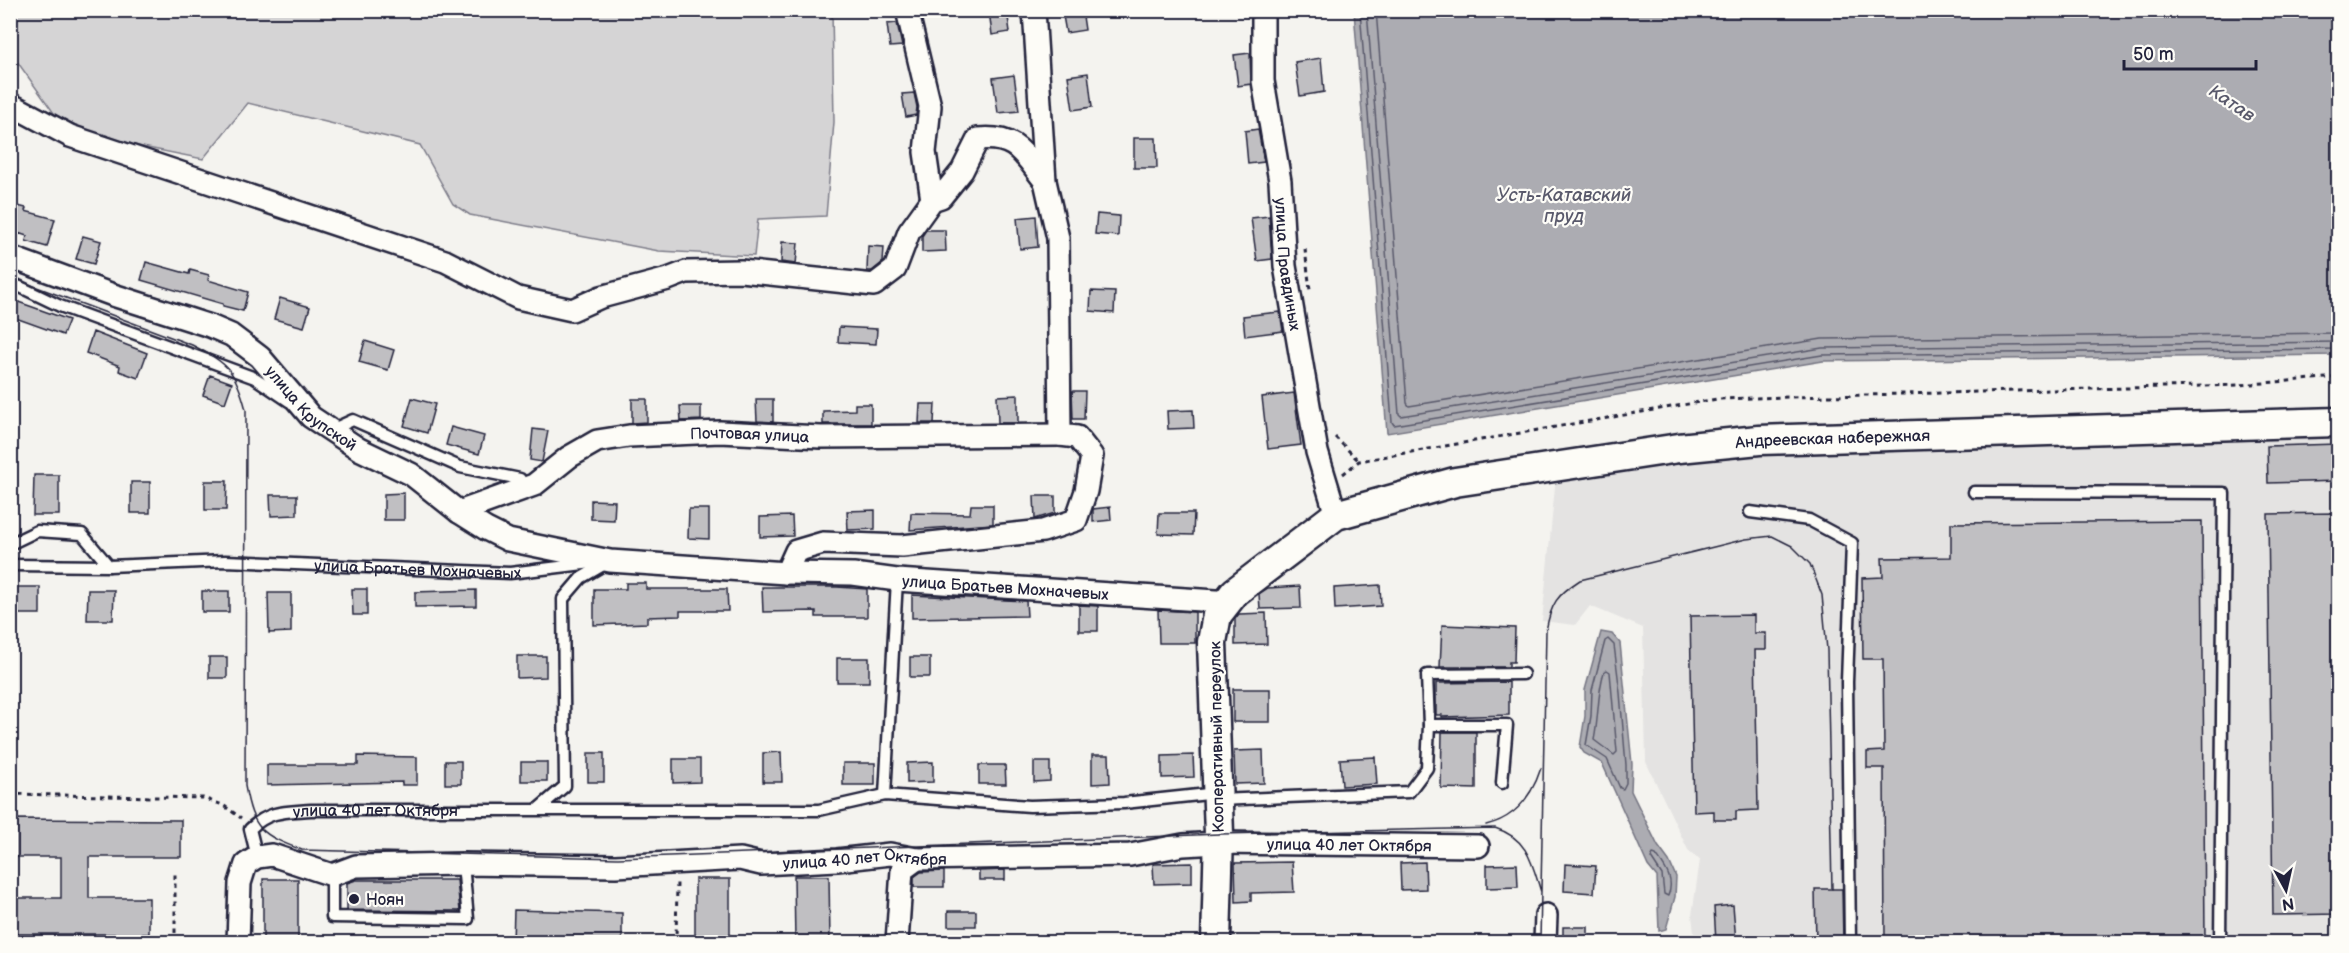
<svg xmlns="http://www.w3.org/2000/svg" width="2349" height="953" font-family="'Balsamiq Sans',sans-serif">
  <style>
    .built { fill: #e4e3e2 }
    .green { fill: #d5d4d5; stroke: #7c7b88; stroke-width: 1.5 }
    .water { fill: #acacb2; stroke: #757582; stroke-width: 1.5 }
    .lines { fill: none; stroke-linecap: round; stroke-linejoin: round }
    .shore { stroke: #59596b; stroke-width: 1.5 }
    .building { fill: #c0bfc2; stroke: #22223b; stroke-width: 1.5 }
    .service-casing { stroke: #22223b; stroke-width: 15 }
    .minor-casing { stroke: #22223b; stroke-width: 26 }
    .secondary-casing { stroke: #22223b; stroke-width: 33 }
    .path { stroke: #22223b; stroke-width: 3; stroke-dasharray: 4.5 4.5; stroke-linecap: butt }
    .service { stroke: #fdfcf7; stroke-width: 10 }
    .minor { stroke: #fdfcf7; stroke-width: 21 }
    .secondary { stroke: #fdfcf7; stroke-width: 28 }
    .tram { stroke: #22223b; stroke-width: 1.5 }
    .poi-dot { fill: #22223b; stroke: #fdfcf7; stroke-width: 2 }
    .labels { text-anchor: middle; stroke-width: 4.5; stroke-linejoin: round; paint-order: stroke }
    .street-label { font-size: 16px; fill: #22223b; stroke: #fdfcf7 }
    .poi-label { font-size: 16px; fill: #22223b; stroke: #fdfcf7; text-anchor: start }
    .water-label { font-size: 18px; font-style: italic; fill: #59596b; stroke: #fdfcf7 }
  </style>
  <rect width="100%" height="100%" fill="#f4f3ef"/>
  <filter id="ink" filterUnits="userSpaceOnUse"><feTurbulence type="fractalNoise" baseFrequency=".0167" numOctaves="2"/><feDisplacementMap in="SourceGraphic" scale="12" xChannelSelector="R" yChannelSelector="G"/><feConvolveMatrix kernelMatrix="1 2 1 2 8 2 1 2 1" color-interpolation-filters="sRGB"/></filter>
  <g filter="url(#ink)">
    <!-- built -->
    <path class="built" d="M2338,431V942H1695L1692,915L1700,860L1688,850L1646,762L1643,628L1590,606L1575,625L1542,621L1556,476L1721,445Z"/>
    <!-- green -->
    <path class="green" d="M10,11H832L834,122L826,216L758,219L754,256L659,251L470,215L453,204L420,145L248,103L203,159L108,140L56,116L11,53Z"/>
    <!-- water -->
    <path class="water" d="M1354,11H2338V355L1823,361L1387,433Z
      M1601,632L1612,634L1620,643L1632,764L1631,791L1658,846L1669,861L1676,877L1675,897L1666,929L1659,931L1657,877L1648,866L1602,763L1584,753L1580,747L1585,716V690Z"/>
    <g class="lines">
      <!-- shore -->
      <path class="shore" d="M1360,10L1392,422L1394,425L1822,355L2338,349
        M1367,10L1399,414L1401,416L1822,348L2338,342
        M1376,10L1407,403L1409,406L1822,339L2338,333
        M1608,639L1614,645L1620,693L1626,765V783L1623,789L1620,788L1607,759L1586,745L1591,716L1592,690L1605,641Z
        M1607,670L1610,672L1617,752L1614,755L1594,740C1599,717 1597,694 1604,672Z
        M1653,854L1656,855C1665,868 1675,879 1668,896L1664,894L1662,875L1651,858Z"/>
    </g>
    <!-- building -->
    <path class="building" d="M989,10H1007L1010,32L992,35Z
      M1062,10H1082L1085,30L1066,33Z
      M897,23L902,46L890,47L887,24Z
      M1250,53L1251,84L1238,86L1234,55Z
      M1321,58L1324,92L1300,96L1295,62Z
      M1088,73L1092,107L1073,110L1068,76Z
      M1014,75L1019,111L998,113L993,78Z
      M914,93L917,107L916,115L906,117L902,94Z
      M1258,129L1264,162L1248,164L1245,131Z
      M1134,138H1156L1157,168H1134Z
      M10,204L26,208L25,211L55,219L47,247L26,241L27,236L18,233L15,245H10Z
      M1097,214L1119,216L1118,236L1095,234Z
      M1036,216L1038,247L1020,249L1017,218Z
      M1269,216L1272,259L1257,261L1251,218Z
      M926,230H945L946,251L922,252V236Z
      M83,236L101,241L94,264L76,259Z
      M782,242L798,243L796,264L781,262Z
      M868,246L884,247L883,262L872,271H867Z
      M146,262L189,274L190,270L209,275L208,280L248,292L243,311L223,306V304L141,280Z
      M1091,291L1115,292L1114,313L1090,311Z
      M280,298L310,307L304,327L274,319Z
      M10,299L69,320L63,335L10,316Z
      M1280,312L1283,331L1245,336L1243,316Z
      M839,327L877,329L876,344L838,342Z
      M93,332L147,353L138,378L119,371L120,366L86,353Z
      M365,341L394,350L388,370L359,362Z
      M210,375L232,383L225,403L203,395Z
      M1072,391H1085L1084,419H1073Z
      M1294,393L1301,445L1268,449L1262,397Z
      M1018,395V423H998L997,396Z
      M412,398L435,404L427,433L404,426Z
      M632,399H647V422L632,423Z
      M756,399H773V422L757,421Z
      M855,404H871V424H823V411L855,410Z
      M920,404H935L934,423H919Z
      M680,406H701V420L681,421Z
      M1193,410L1194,428L1168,429L1167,411Z
      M451,427L484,436L479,454L446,445Z
      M533,429L548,431L542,462L530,460Z
      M2338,444V481L2268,483L2267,446Z
      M34,475H59V515H33Z
      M205,481H227L226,510H205Z
      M131,482H150V513H131Z
      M404,493V520H384V494Z
      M270,495H297V515L271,516Z
      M1034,496H1055V513L1035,519Z
      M591,500L615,501L614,520L591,519Z
      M971,505H993V524L910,530L911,513L970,514Z
      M1110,507L1111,520L1093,522V509Z
      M689,509H709V539L688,538Z
      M875,510V529L848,530L847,511Z
      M1159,513H1194L1193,535L1158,534Z
      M2338,513V914L2273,915L2268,514Z
      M792,516L793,536L760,537V517Z
      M2202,521L2205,942H1885L1884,768H1867V752L1884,751L1883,659H1863L1862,578L1883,577L1882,558L1951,557V523Z
      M626,583H646V589H727L728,611H680V616L647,617V623L594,625V589H626Z
      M1380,585L1381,606L1335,609L1334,588Z
      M1300,586L1301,608L1260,609L1259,594L1268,588Z
      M16,587H40V614H16Z
      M762,587H837L867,589V617H816V611L763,612Z
      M352,589H367V615H353Z
      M88,590H114L113,620H87Z
      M476,590V606L415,607V592Z
      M202,591H229V612H202Z
      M268,593H291V632L269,633Z
      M912,595L1026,601L1027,616L912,618Z
      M1079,605L1098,606V631H1079Z
      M1158,610L1195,612V643H1159Z
      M1266,613L1267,644L1235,645V619L1239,614Z
      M1754,615V633H1766V650H1755L1758,810L1736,811V820H1714V811L1694,812L1690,616Z
      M1442,625L1515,628L1514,662H1509V667H1440Z
      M517,656H546V677L517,678Z
      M209,657H227V678H209Z
      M910,657H930V677H910Z
      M837,658H869V682H837Z
      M1509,682V715L1442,717V715H1436V683Z
      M1233,689H1270V722H1233Z
      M1442,732H1476V789L1441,788Z
      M1263,750L1264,783L1235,784L1234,751Z
      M781,752L782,782H763V753Z
      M588,753H604V782H588Z
      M1092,755H1109L1110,783L1092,784Z
      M1193,755L1194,777L1162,778V756Z
      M358,756L417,757V785H402V782L267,785V765H358Z
      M1375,757L1377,784L1342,786L1340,759Z
      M673,759H700V782L673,783Z
      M445,761H461V784H445Z
      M521,762H547V781H521Z
      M933,762V782L907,783V763Z
      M1034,762H1050V781L1034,782Z
      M843,763H875V785H843Z
      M979,765H1005L1006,784H979Z
      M10,819L181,820V857H89V898H149V934H10V898H61V857H10Z
      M1292,862L1294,892L1251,893V901L1236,902L1235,863Z
      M1425,862L1426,889L1401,890L1400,863Z
      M1192,863V883L1154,884L1153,864Z
      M1517,864L1518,887L1487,888V865Z
      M1565,864L1596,866L1594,893L1564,891Z
      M1005,870V880H979V871Z
      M944,871V887H914V877L921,872Z
      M794,876H829L830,942H795Z
      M263,879H298V942H263Z
      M695,879H730V942H695Z
      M356,880H457L460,911L347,910V883Z
      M1815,889H1842L1843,942H1816Z
      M1733,905L1736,942H1716L1714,907Z
      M514,910L622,913V942H513Z
      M948,911H976V926H948Z
      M1563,927H1588V942H1563Z"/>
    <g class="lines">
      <!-- service casing -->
      <g class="service-casing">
        <g id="service">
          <path d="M10,282L60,306L255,378L289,401"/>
          <path d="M331,430L353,420L460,467L520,479"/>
          <path d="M1974,492L2224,493L2220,942"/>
          <path d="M1750,512L1809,520L1852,543L1847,682L1850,942"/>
          <path d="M10,544L37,531L82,534L109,566"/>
          <path id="s1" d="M10,565L109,566L225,561L510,573L592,563"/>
          <path d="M1429,725L1427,675L1523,674"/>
          <path d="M885,795L897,580"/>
          <path d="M1218,800L1409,792L1427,768L1429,725H1507L1502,783"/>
          <path d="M538,809L565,786L563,599L581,578L605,564"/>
          <path id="s2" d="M257,857L250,829C270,810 285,812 311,810H819L885,795L1030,806L1124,803L1208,794L1217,790"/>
          <path d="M332,875V917L468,919L463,864"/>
        </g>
      </g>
      <!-- minor casing -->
      <g class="minor-casing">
        <g id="minor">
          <path d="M907,10L930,106L925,152L932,200"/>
          <path id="s3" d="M1263,10V81L1280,181L1285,266L1317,452L1336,515"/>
          <path d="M10,104L70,136L445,261L518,298L572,310L601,297L668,279L686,272L741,271L874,285L895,269L909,232L932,200L941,197L962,171L978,139C1017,135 1023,154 1045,181"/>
          <path id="s4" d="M10,257L113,295L210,326L231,335L260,357L311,417L359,449L411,474L459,512L486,529L508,540L610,561L786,573L796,551L823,543L902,546L1043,531L1076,520L1086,491L1092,456L1077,437L1060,435L1058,238L1045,181L1034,10"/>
          <path id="s5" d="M459,512L534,485L569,457L597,441L629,436L720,432L821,437L1060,435"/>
          <path id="s6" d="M786,573L853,574L897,580L1216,601L1225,605"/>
          <path id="s7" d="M238,942L240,883L246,864L257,857L272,855L332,875L356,866L463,864L616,866L740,859L761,864L837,860L890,854L917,859L1130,855L1183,845L1218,843L1478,846"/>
          <path d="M897,942L902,870L917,859"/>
          <path d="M1545,942L1546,915"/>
        </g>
      </g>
      <!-- secondary casing -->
      <g class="secondary-casing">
        <g id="secondary">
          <path id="s8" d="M1216,942L1219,834L1212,642L1217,615L1235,592L1336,515L1455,482L1679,448L1759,440L2338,422"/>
        </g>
      </g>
      <!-- path -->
      <path class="path" d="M1305,249L1310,290
        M1335,437L1359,461
        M1343,474L1359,461L1717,399L2239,385L2338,377
        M10,794L203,798L223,805L241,818
        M175,942V874
        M676,942L677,882"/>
      <!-- service -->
      <use href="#service" class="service"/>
      <!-- minor -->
      <use href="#minor" class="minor"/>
      <!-- secondary -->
      <use href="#secondary" class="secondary"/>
      <!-- tram -->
      <path class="tram" d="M10,277L192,345C227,363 236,370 246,410L245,786C253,830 262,835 302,850L618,858L1219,834L1495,828C1528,838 1532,863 1541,892
        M1486,825C1516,818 1532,796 1541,768
        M1540,942L1546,631C1551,603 1557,595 1580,580L1746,539L1772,536L1792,546L1810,564L1822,595L1827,650L1832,889"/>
    </g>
  </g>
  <!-- markers -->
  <circle class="poi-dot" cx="354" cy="899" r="6"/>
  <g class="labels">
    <!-- street labels -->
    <g class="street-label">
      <text dy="6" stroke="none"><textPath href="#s3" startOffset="256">улица Правдиных</textPath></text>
      <text dy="6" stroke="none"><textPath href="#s4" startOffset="344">улица Крупской</textPath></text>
      <text dy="6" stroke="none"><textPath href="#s5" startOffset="310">Почтовая улица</textPath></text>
      <text dy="6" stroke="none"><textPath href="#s8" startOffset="988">Андреевская набережная</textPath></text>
      <text dy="6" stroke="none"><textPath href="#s1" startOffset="408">улица Братьев Мохначевых</textPath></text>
      <text dy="6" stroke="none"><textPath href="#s6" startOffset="220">улица Братьев Мохначевых</textPath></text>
      <text transform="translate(1216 737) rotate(-91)" y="6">Кооперативный переулок</text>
      <text dy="6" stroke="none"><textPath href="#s2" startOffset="159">улица 40 лет Октября</textPath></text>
      <text dy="6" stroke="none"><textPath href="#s7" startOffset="1192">улица 40 лет Октября</textPath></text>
      <text dy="6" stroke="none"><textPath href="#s7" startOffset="706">улица 40 лет Октября</textPath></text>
    </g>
    <!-- poi labels -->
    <g class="poi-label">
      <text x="366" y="905">Ноян</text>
    </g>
    <!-- water labels -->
    <g class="water-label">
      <text transform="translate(2232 103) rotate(34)" y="6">Катав</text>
      <text x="1564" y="201">Усть-Катавский<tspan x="1564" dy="21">пруд</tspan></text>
    </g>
  </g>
  <!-- margin -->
  <rect width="2349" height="953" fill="none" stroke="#fdfcf7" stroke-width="36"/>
  <rect x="18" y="18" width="2313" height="917" fill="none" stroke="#22223b" stroke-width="2" filter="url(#ink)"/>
  <!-- north arrow -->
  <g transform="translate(2286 890) rotate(172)" stroke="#fdfcf7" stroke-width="4.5" paint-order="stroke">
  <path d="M0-4.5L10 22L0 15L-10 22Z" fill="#22223b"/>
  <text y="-9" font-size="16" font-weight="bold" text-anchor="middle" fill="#22223b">N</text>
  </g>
  <!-- scale -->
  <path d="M2124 60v9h132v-9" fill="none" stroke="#22223b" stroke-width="3"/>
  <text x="2133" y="60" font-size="18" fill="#22223b" stroke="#fdfcf7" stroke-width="4.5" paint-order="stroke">50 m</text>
</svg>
